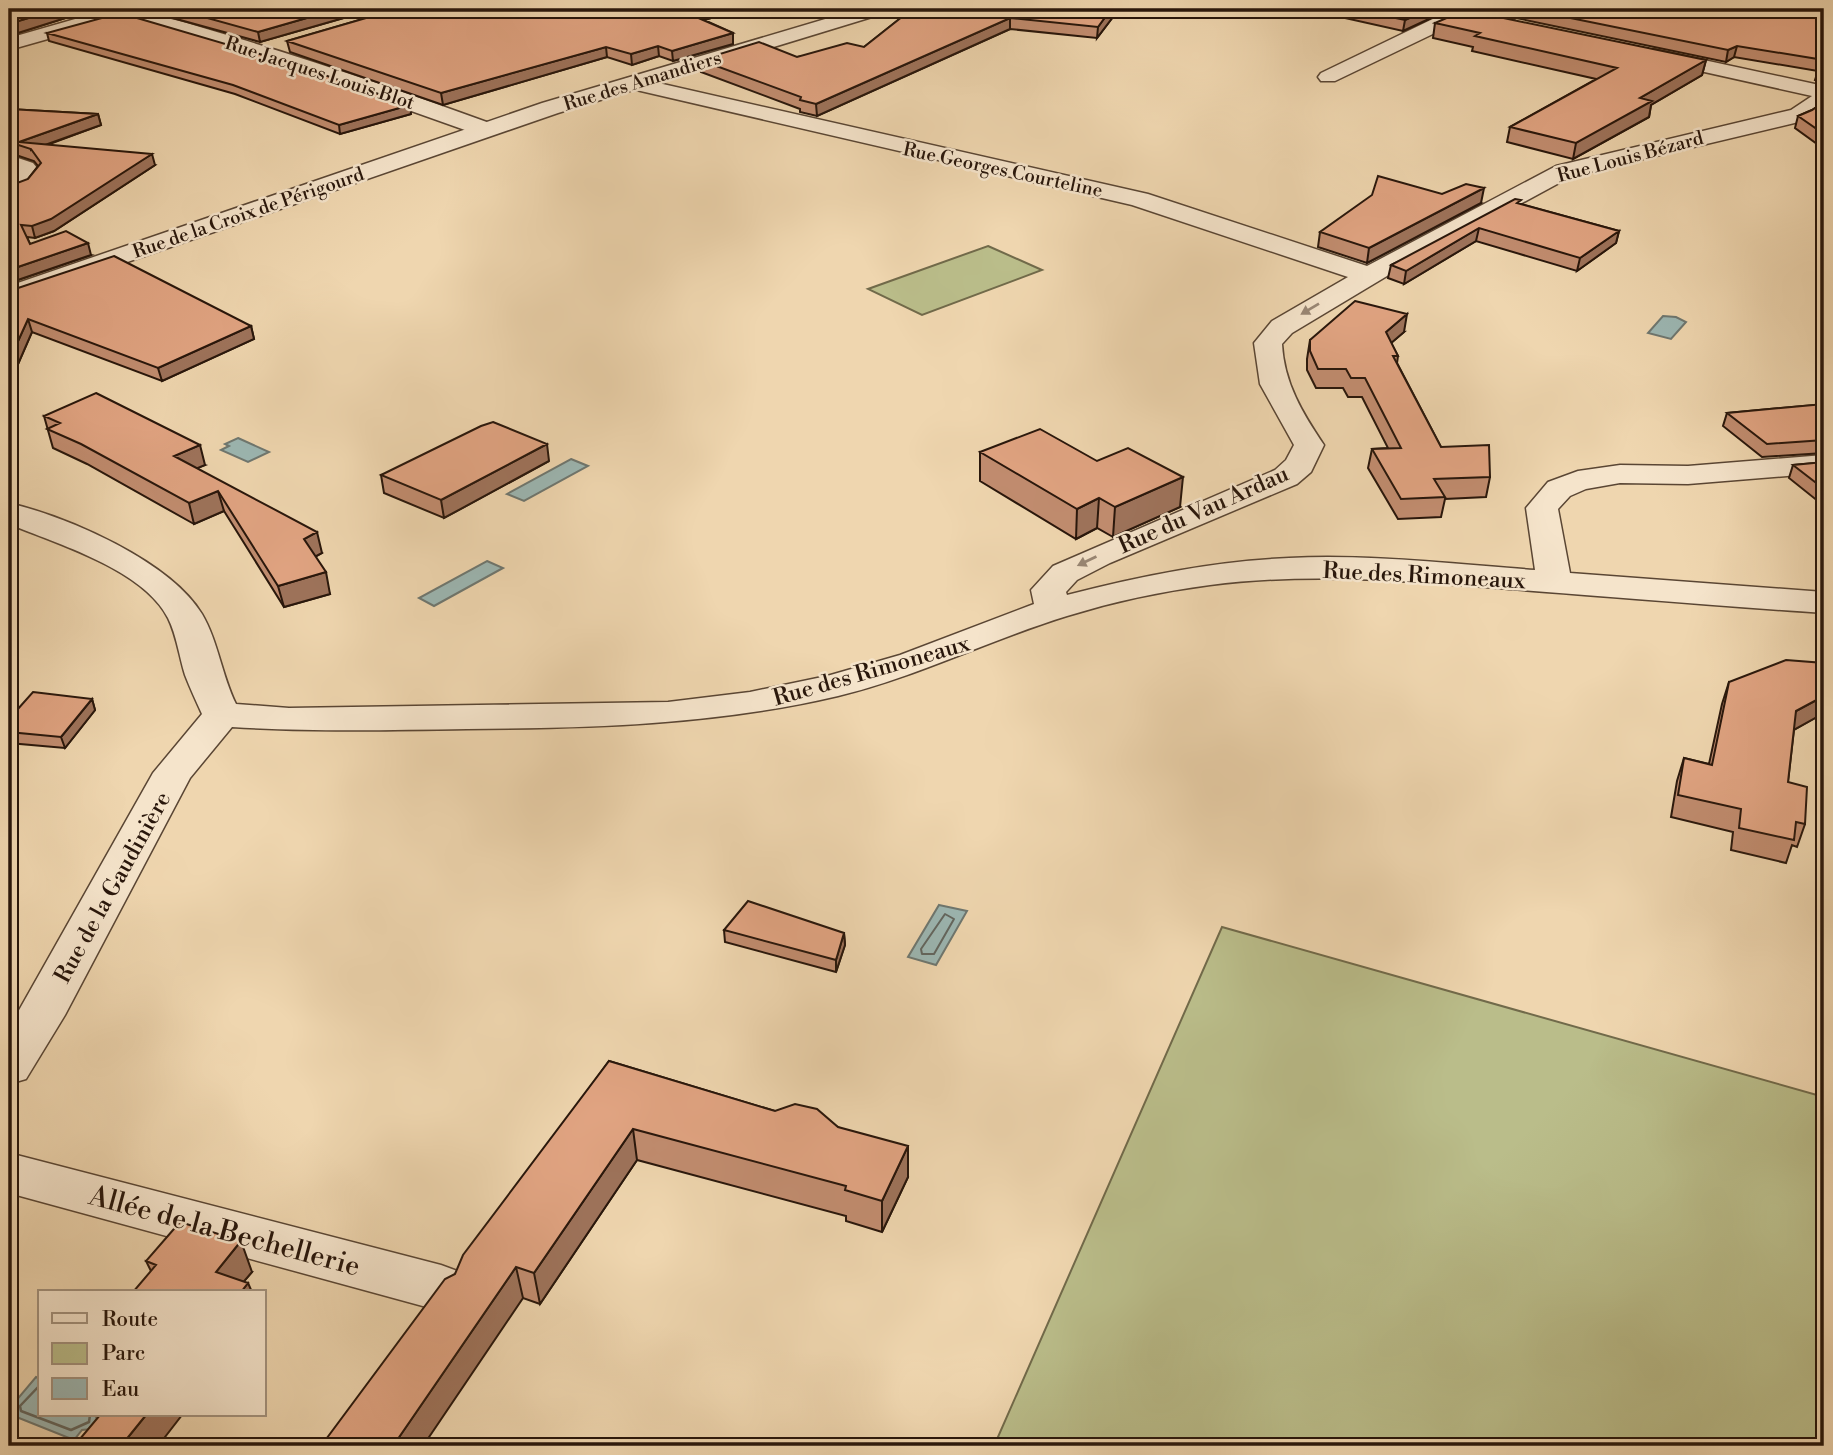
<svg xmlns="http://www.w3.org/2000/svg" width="1833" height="1455" font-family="'Libre Bodoni',serif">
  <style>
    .green { fill: #babd8a; stroke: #716a4a; stroke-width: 2 }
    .water { fill: #9cb7b3; stroke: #6e7770; stroke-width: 2 }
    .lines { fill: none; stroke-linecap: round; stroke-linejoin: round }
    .shore-far1 { stroke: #62665f; stroke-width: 2 }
    .shore { stroke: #62665f; stroke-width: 2.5 }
    .minor-casing { stroke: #5a4634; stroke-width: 3 }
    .tertiary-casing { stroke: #5a4634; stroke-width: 3 }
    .minor { fill: #f5e4cb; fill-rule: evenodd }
    .tertiary { fill: #f5e4cb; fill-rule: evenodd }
    .wall { fill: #c28d70; stroke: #28160b; stroke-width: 2 }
    .shaded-wall { fill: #9e735b; stroke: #28160b; stroke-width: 2 }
    .building { fill: #e1a482; stroke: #28160b; stroke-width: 2 }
    .oneway { fill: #998775 }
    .labels { text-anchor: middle; stroke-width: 5; stroke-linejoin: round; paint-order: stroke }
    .far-street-label { font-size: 19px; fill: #28160b; stroke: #f5e4cb }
    .street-label { font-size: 23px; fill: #28160b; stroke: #f5e4cb }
    .near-street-label { font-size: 28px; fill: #28160b; stroke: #f5e4cb }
  </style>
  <rect width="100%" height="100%" fill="#efd6af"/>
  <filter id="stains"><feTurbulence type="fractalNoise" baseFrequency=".00286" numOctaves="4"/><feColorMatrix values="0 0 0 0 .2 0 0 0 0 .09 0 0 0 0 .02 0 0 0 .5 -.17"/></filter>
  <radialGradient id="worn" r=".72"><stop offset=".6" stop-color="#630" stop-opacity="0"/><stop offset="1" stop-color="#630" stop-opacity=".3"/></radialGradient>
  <!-- green -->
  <path class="green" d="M988,246L1042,270L922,315L868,289Z
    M1222,927L1824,1097V1446H994Z"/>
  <!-- water -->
  <path class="water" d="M1663,316L1676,317L1686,322L1671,339L1648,333Z
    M238,438L269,452L248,462L221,450L229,446L225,444Z
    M571,459L588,466L524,501L507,494Z
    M487,561L503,568L434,606L419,598Z
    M939,905L967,911L936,965L908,957Z
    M36,1377L40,1379V1415H95L98,1421L92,1429L82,1430L74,1440L9,1414V1409Z"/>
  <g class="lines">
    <!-- shore-far1 -->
    <path class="shore-far1" d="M945,914L954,919L934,954H922L921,949Z"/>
    <!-- shore -->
    <path class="shore" d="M40,1385L20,1406L21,1411L71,1430L89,1422L90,1415"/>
    <!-- minor casing -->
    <g class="minor-casing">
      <path id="minor" d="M102,9C148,9 192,25 237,38C324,64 410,94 495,125L498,130L487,137L479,135L293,69L122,18L9,50V38L103,11Z
        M1420,9C1440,9 1503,7 1516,22L1506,28L1462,20L1335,81H1321L1318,77L1321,73L1439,16L1422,13Z
        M1653,49L1824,86V107L1807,120L1572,176L1387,276L1292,333L1282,344C1284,383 1303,414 1324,445L1311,472L1297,484L1110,563L1077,580L1066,592L1067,595C1139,576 1214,561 1289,558C1370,554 1454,564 1535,570L1526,508L1548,482L1578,471L1620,465L1688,466L1824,455V473L1688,484L1620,483L1586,489L1570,496L1558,509L1570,573L1824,592V613C1719,606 1614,597 1509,589C1410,581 1309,572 1210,585C1163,591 1112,602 1067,616C989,640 917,677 838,696C715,725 592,728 467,729C389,730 311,732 232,727L190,778L65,1015L26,1079L9,1084V1028L153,773L202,714C196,701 190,688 185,675C179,656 177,636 168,618C143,569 57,544 9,524V503C68,517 170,561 202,614C218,641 222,676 236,704L289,708L668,702L750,692L827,676L900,655L1034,604L1031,590L1053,566L1275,470L1286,460L1294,445L1260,384L1254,343L1272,321L1348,277L1132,205L632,89L622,83L625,79L632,77L1148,194L1367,266L1556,166L1791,110L1812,96L1646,59L1643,55Z
        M9,155L33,163L42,174L29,189L9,196V181L17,174L9,170Z
        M9,1153L441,1265L460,1272L468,1288L460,1304L441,1311L9,1193Z"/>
    </g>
    <!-- tertiary casing -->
    <g class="tertiary-casing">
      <path id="tertiary" d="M859,9H887L885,13L558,113L9,303V286L542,103Z"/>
    </g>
    <!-- minor -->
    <use href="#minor" class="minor"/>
    <!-- tertiary -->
    <use href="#tertiary" class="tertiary"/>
  </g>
  <!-- wall -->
  <path class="wall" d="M9,9H94L18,33L9,30Z
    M140,9H375L260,42Z
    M397,9H743L704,20L733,33V44L673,61L659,56L632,65L607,57L443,105L290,52L287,41Z
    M912,9H1119L1097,38L1010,29L817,116L800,112V109L701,72L700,60L797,57L864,47Z
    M1328,9H1433L1431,18L1403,31L1327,14Z
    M1473,9H1824V82L1815,80L1818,71L1734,57L1726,62Z
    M1435,23L1706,60L1702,75L1651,105L1649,117L1573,159L1507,142L1510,127L1596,79L1472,51L1473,47L1433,38Z
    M47,33L411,114L340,134L235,94L49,41Z
    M1824,102V149L1795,128L1798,116L1812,110Z
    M9,109L98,114L101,125L47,145L155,165L54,231L35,238L27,237L30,244L91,255L9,283L28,179L38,166L34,161L10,153H9Z
    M1442,194L1481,203L1367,263L1318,247L1320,232Z
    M1521,204L1619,231L1616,243L1577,271L1476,241L1404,284L1388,278L1391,265Z
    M9,291L251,326L254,339L162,381L32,332L12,378L9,376Z
    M1404,332L1391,343L1398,356L1397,363L1441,447L1490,477L1486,497L1445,499L1441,517L1398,519L1368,468L1372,449L1388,448L1362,397H1348L1343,388H1316L1307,370V359L1310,340Z
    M1824,404V453L1762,457L1723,426L1727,413Z
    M44,416L205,465L197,468L322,553L315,557L330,594L284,607L224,511L194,524L87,464L53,448Z
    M980,452L1180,507L1113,537L1097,528L1076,539L980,481Z
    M549,461L444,518L384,493L381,475Z
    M1824,462V506L1789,478L1793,465Z
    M1729,682L1824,713L1794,730L1788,782L1805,824L1797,847L1792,845L1786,863L1731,850L1733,832L1671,817L1677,781L1684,758L1709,764L1722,704Z
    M92,699L95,710L65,748L9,743V719Z
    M724,930L844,933L845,945L836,972L725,942Z
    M609,1061L775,1111L838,1127L908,1177L882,1232L846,1221V1216L637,1160L540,1304L455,1274Z
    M146,1261L252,1272L244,1281L151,1271Z"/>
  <!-- shaded-wall -->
  <path class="shaded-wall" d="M59,9H94L18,33L15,22Z
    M338,9H375L260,42L258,32Z
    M707,9H743L690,24L689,14Z
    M1111,9H1119L1097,38L1098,27Z
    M1430,9H1433L1431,18L1403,31L1405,20Z
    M1010,18V29L817,116L816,104Z
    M733,33V44L673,61L672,51Z
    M658,46L659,56L632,65L631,54Z
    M1737,46L1734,57L1726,62L1728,50Z
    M606,47L607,57L443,105L441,93Z
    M1706,60L1702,75L1651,105L1649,117L1573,159L1576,143L1640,98Z
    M410,105L411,114L340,134L339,125Z
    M98,114L101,125L31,150V149L19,142Z
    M152,154L155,165L54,231L35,238L32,226Z
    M9,163L12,175L9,178Z
    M1484,188L1481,203L1367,263L1369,248Z
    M1479,228L1476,241L1404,284L1406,271Z
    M1619,231L1616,243L1577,271L1580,258Z
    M88,243L91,255L9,283V270Z
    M1407,314L1404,332L1383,350L1386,332Z
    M28,319L32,332L12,378L9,369V361Z
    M251,326L254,339L162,381L158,368Z
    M547,444L549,461L444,518L441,500Z
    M200,445L205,465L179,476L174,456Z
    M1183,477L1180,507L1113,537L1115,507Z
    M218,491L224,511L194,524L189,503Z
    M1099,498L1097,528L1076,539L1077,509Z
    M317,532L322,553L309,560L304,539Z
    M326,572L330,594L284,607L278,586Z
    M1824,696V713L1788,733L1796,711Z
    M92,699L95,710L65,748L61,737Z
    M844,933L845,945L836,972V960Z
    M633,1129L637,1160L540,1304L534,1273Z
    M908,1146V1177L882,1232V1201Z
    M241,1241L252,1272L235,1292L216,1272Z
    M516,1267L523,1298L423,1446H393Z
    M248,1283L252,1292H241Z
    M146,1415H182L158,1446H121Z"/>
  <!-- building -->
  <path class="building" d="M9,9H59L15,22L9,20Z
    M175,9H338L258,32Z
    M397,9H707L689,14L733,33L672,51L658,46L631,54L606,47L441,93L287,41Z
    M912,9H1111L1098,27L1010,18L816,104L800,100L801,97L700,60L759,42L797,57L847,43L864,47Z
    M1352,9H1430L1405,20Z
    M1526,9H1824V60L1737,46L1728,50Z
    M1465,10L1706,60L1640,98L1652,101L1576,143L1510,127L1617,68L1475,36L1480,33L1435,23Z
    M120,13L290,63L410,105L339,125L233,85L47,33Z
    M1824,64V70L1818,69Z
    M1824,102V134L1798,116L1812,110Z
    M9,109L98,114L19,142L152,154L51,219L32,226L21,225L30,244L66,231L88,243L9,270V186L28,179L41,163L31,149L9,142Z
    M1378,176L1442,194L1466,184L1484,188L1369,248L1320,232L1372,195Z
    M1515,199L1521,200L1517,203L1619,231L1580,258L1479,228L1406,271L1391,265Z
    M114,256L251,326L158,368L28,319L9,361V291Z
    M1355,301L1407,314L1386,332L1398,356H1393L1441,447L1489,445L1490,477L1434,479L1445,497L1401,499L1372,449L1401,448L1365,378H1351L1346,369H1318L1310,351V340Z
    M96,393L200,445L174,456L317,532L304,539L326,572L278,586L218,491L189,503L81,444L47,429L60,423L44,416Z
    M1824,404V440L1767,444L1727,413Z
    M493,422L547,444L441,500L381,475L481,426Z
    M1040,429L1097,461L1128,448L1183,477L1115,507L1099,498L1077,509L980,452Z
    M1824,462V489L1793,465Z
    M1786,660L1824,663V696L1796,711L1788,782L1807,787L1805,824L1796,822L1794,840L1739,828L1741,809L1678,795L1684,758L1712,765L1729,682Z
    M33,692L92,699L61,737L9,732V719Z
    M748,901L844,933L836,960L724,930Z
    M609,1061L775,1111L795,1104L817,1109L838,1127L908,1146L882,1201L845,1190L846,1186L633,1129L534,1273L516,1267L393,1446H321L445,1279L455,1274L463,1255Z
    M180,1222L241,1241L216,1272L248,1283L241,1292H133L156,1265L146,1261Z
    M100,1415H146L121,1446H74Z"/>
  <!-- one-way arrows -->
  <defs><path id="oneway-solid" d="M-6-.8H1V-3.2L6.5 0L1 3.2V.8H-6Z" transform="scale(1.75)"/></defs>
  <g class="oneway">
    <use href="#oneway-solid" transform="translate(1310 309) rotate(149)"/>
    <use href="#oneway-solid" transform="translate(1087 561) rotate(154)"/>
  </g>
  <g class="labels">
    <!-- far-street labels -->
    <g class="far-street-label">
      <text transform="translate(320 72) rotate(18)" y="7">Rue Jacques Louis Blot</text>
      <text transform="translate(642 80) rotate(-17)" y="7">Rue des Amandiers</text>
      <text transform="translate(1630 156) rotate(-15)" y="7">Rue Louis Bézard</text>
      <text transform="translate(1003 169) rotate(12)" y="7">Rue Georges Courteline</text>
      <text transform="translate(248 212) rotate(-19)" y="7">Rue de la Croix de Périgourd</text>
    </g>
    <!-- street labels -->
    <g class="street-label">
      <text transform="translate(1203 509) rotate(-24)" y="8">Rue du Vau Ardau</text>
      <text transform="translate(1424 575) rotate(3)" y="8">Rue des Rimoneaux</text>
      <text transform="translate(871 670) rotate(-16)" y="8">Rue des Rimoneaux</text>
      <text transform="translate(112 887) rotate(-61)" y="8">Rue de la Gaudinière</text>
    </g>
    <!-- near-street labels -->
    <g class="near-street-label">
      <text transform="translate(225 1230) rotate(15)" y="10">Allée de la Bechellerie</text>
    </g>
  </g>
  <!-- margin -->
  <rect width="1833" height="1455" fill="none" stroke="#efd6af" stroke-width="35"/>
  <rect x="10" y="10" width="1812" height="1434" fill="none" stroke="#28160b" stroke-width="3.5"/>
  <rect x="18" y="18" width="1798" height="1420" fill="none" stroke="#28160b" stroke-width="2"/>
  <!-- legend -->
  <rect x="38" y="1290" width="228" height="126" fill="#f5e4cb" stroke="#a3927e" stroke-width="2"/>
  <rect x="52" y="1313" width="35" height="10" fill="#f5e4cb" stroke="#a3927e" stroke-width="2"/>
  <text x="102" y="1326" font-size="21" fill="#28160b">Route</text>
  <rect x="52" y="1343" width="35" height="21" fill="#babd8a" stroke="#a3927e" stroke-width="2"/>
  <text x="102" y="1360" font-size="21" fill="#28160b">Parc</text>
  <rect x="52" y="1378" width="35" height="21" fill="#9cb7b3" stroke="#a3927e" stroke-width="2"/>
  <text x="102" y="1396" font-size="21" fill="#28160b">Eau</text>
  <rect width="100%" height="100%" filter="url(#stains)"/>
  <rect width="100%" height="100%" fill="url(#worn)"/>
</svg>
